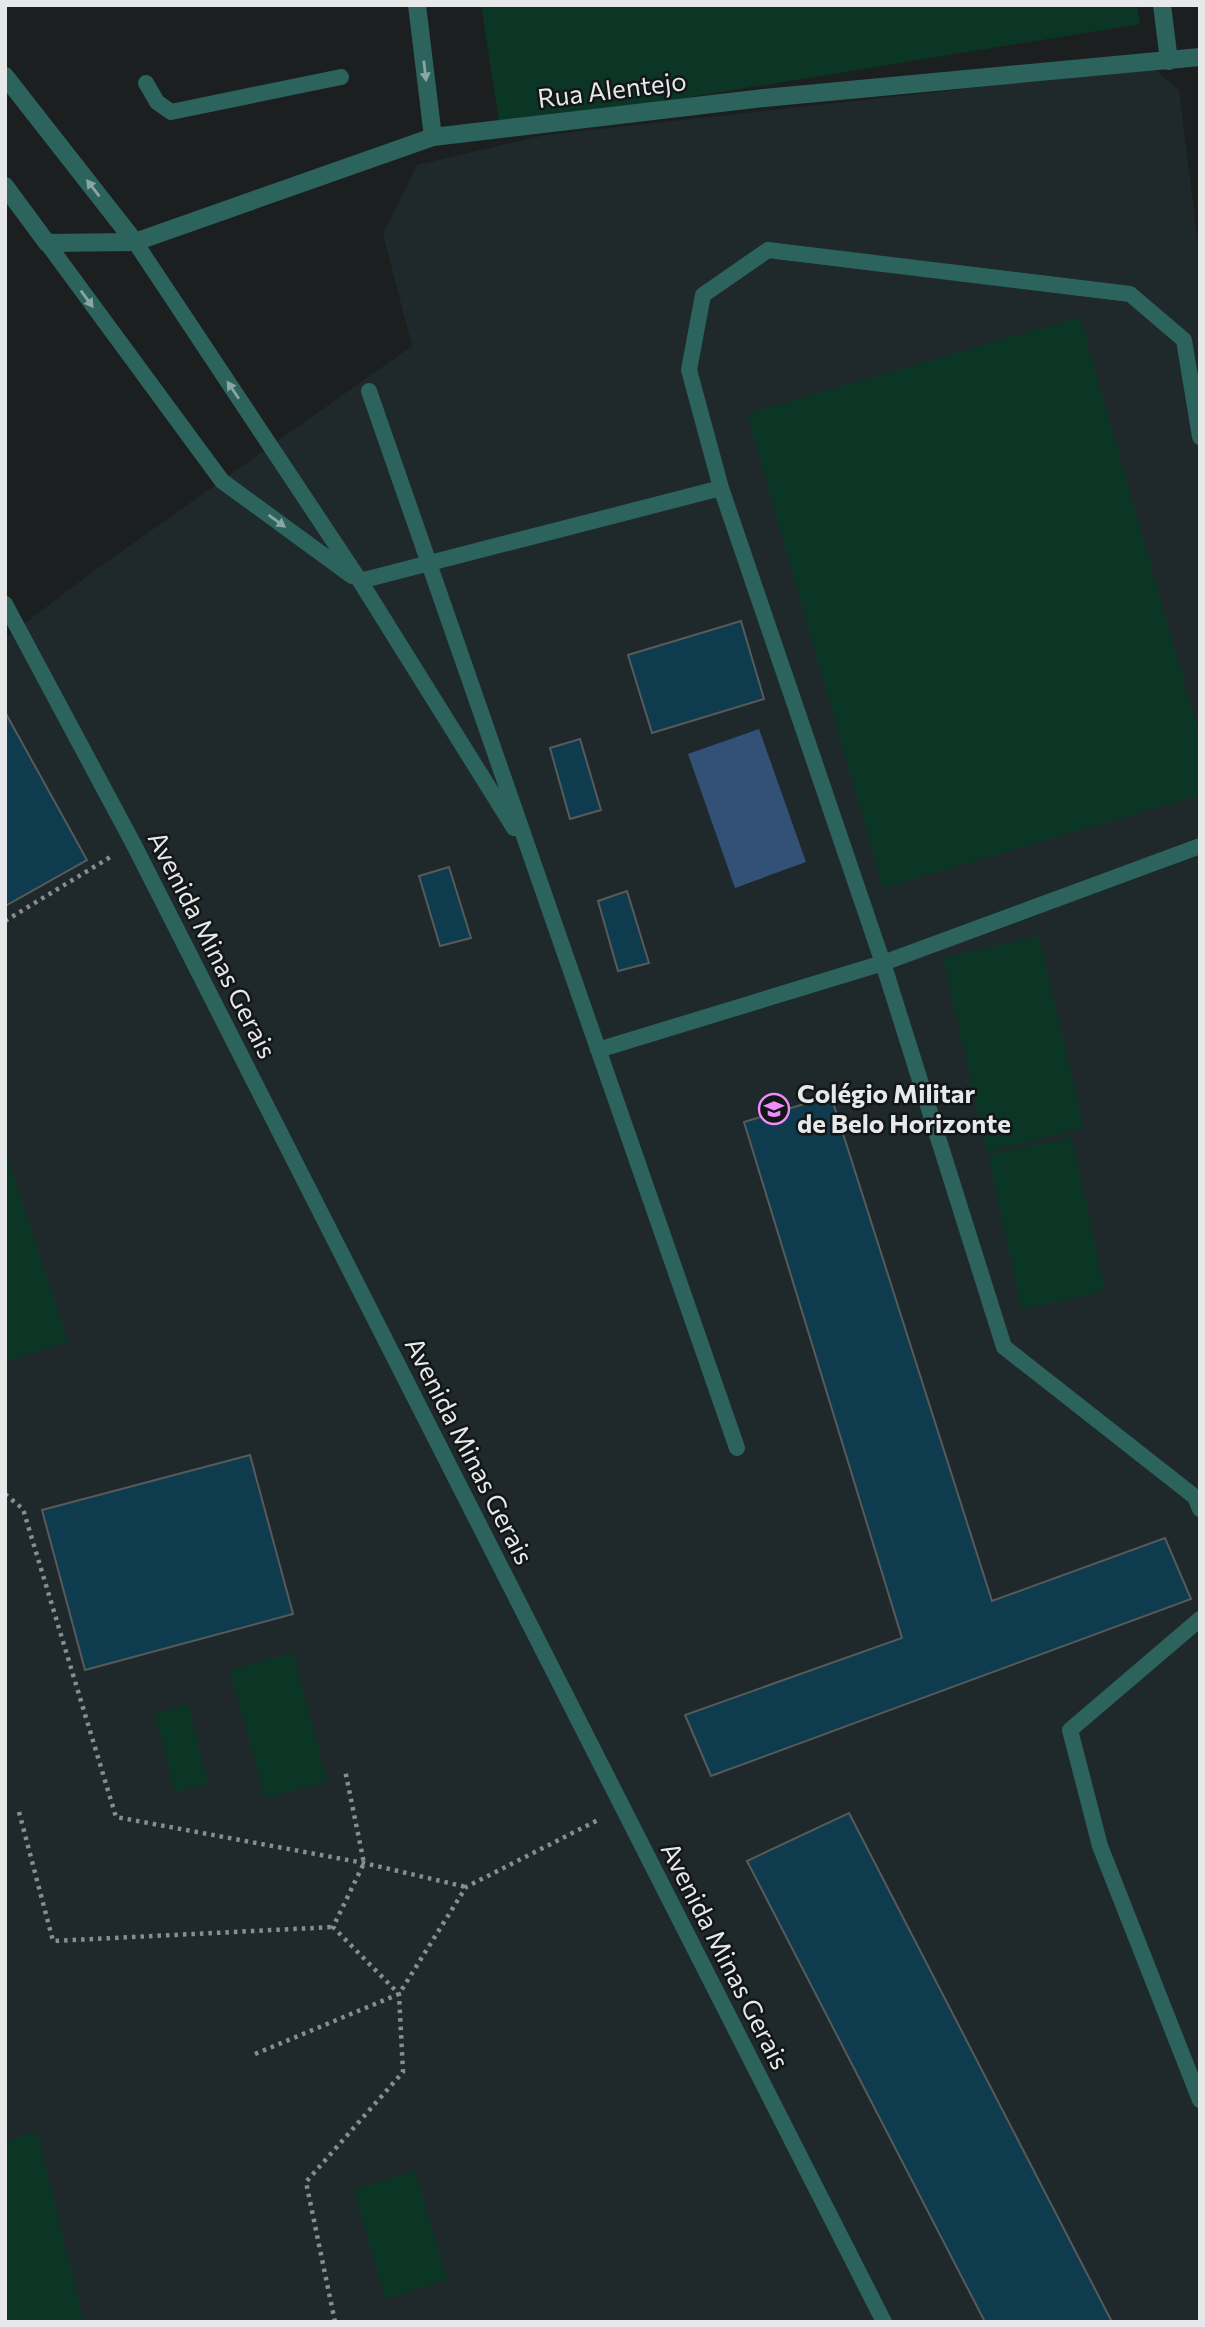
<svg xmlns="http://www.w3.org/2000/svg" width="1205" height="2327" font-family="Commissioner,sans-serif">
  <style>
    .built { fill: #1f292b }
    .green { fill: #0b3625 }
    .water { fill: #335176 }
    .building { fill: #0f3b4e; stroke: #575a5b; stroke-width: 2 }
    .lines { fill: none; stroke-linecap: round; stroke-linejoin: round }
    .path { stroke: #8a8d8e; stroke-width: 4.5; stroke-dasharray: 3.5 5; stroke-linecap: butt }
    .lane { stroke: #2c635d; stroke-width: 16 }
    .street { stroke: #2c635d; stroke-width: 18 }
    .oneway { fill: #89a6a3 }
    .labels { text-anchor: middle; stroke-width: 5; stroke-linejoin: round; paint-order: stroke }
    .street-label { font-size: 26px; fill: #e6e8e9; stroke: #131617 }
    .poi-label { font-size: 26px; font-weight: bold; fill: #e6e8e9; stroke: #131617; text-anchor: start }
  </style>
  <rect width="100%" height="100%" fill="#1c1f20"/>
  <!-- built -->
  <path class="built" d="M1153,68L1179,90L1200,260V2322H5V638L94,571L412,346L383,234L417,165L546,135Z"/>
  <!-- green -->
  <path class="green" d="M481,5H1137L1140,24L500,128Z
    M1080,317L1200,737V795L883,888L747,414Z
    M1039,936L1084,1128L987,1152L943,958Z
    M1072,1137L1105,1291L1022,1309L988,1155Z
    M5,1149L68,1342L5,1362Z
    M293,1653L327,1781L265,1798L230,1670Z
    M188,1704L208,1784L175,1792L155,1713Z
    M37,2132L84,2322H5V2141Z
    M415,2171L447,2280L385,2299L354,2189Z"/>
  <!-- water -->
  <path class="water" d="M759,729L806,862L735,888L688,754Z"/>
  <!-- building -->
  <path class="building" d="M741,621L764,699L652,733L628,655Z
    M5,712L87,860L5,906Z
    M580,739L601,810L570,819L550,748Z
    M449,867L471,938L440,946L419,876Z
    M627,891L649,963L618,971L598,901Z
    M831,1096L992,1601L1165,1538L1191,1599L711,1776L685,1715L902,1638L744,1122Z
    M250,1455L293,1614L85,1670L42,1510Z
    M849,1813L1112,2322H985L747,1861Z"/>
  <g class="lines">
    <!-- path -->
    <path class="path" d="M5,921L112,856
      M5,1494L23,1509L116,1817L364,1863L466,1887
      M19,1812L53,1941L333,1927
      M255,2054L399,1994L466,1887L600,1819
      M335,2322L306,2182L403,2072L399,1994L333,1927L364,1863L345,1770"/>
    <!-- lane -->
    <path class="lane" d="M146,83L157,102L171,112L341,77
      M135,242L360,581L514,828
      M47,243L222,481L352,576
      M369,391L737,1448
      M1200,437L1184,340L1130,294L768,250L703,295L689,370L721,488L883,963L1004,1347L1195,1497L1200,1509
      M360,581L721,488
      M5,604L133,843L884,2322
      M598,1050L883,963L1200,846
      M1200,1619L1070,1730L1100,1846L1200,2100"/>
    <!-- street -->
    <path class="street" d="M417,5L433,137
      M1162,5L1169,61
      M5,76L135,242
      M5,186L47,243L135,242L433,137L764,98L1200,57"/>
  </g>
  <!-- one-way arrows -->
  <defs><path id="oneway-solid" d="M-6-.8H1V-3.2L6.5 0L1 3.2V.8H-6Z" transform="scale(1.75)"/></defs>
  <g class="oneway">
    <use href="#oneway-solid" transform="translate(425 71) rotate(83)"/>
    <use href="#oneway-solid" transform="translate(93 188) rotate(-128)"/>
    <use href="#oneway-solid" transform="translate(87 299) rotate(54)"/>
    <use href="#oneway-solid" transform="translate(233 390) rotate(-124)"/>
    <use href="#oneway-solid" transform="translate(277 521) rotate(36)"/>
  </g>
  <!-- icons -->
  <defs>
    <g id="school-ring" transform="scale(1.575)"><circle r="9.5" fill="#131617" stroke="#ee8cf8" stroke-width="1.5"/><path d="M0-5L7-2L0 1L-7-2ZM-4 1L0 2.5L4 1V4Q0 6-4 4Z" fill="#ee8cf8"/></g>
  </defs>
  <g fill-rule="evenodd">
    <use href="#school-ring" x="774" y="1109"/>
  </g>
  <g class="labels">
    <!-- street labels -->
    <g class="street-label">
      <text transform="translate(612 90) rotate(-7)" y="9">Rua Alentejo</text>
      <text transform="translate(212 945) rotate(63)" y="9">Avenida Minas Gerais</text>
      <text transform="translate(469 1451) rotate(63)" y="9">Avenida Minas Gerais</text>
      <text transform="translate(725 1956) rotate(63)" y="9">Avenida Minas Gerais</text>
    </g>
    <!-- poi labels -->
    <g class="poi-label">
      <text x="797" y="1103">Colégio Militar<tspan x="797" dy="30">de Belo Horizonte</tspan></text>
    </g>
  </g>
  <!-- border -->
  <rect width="1205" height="2327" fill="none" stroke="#e6e8e9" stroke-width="14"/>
</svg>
